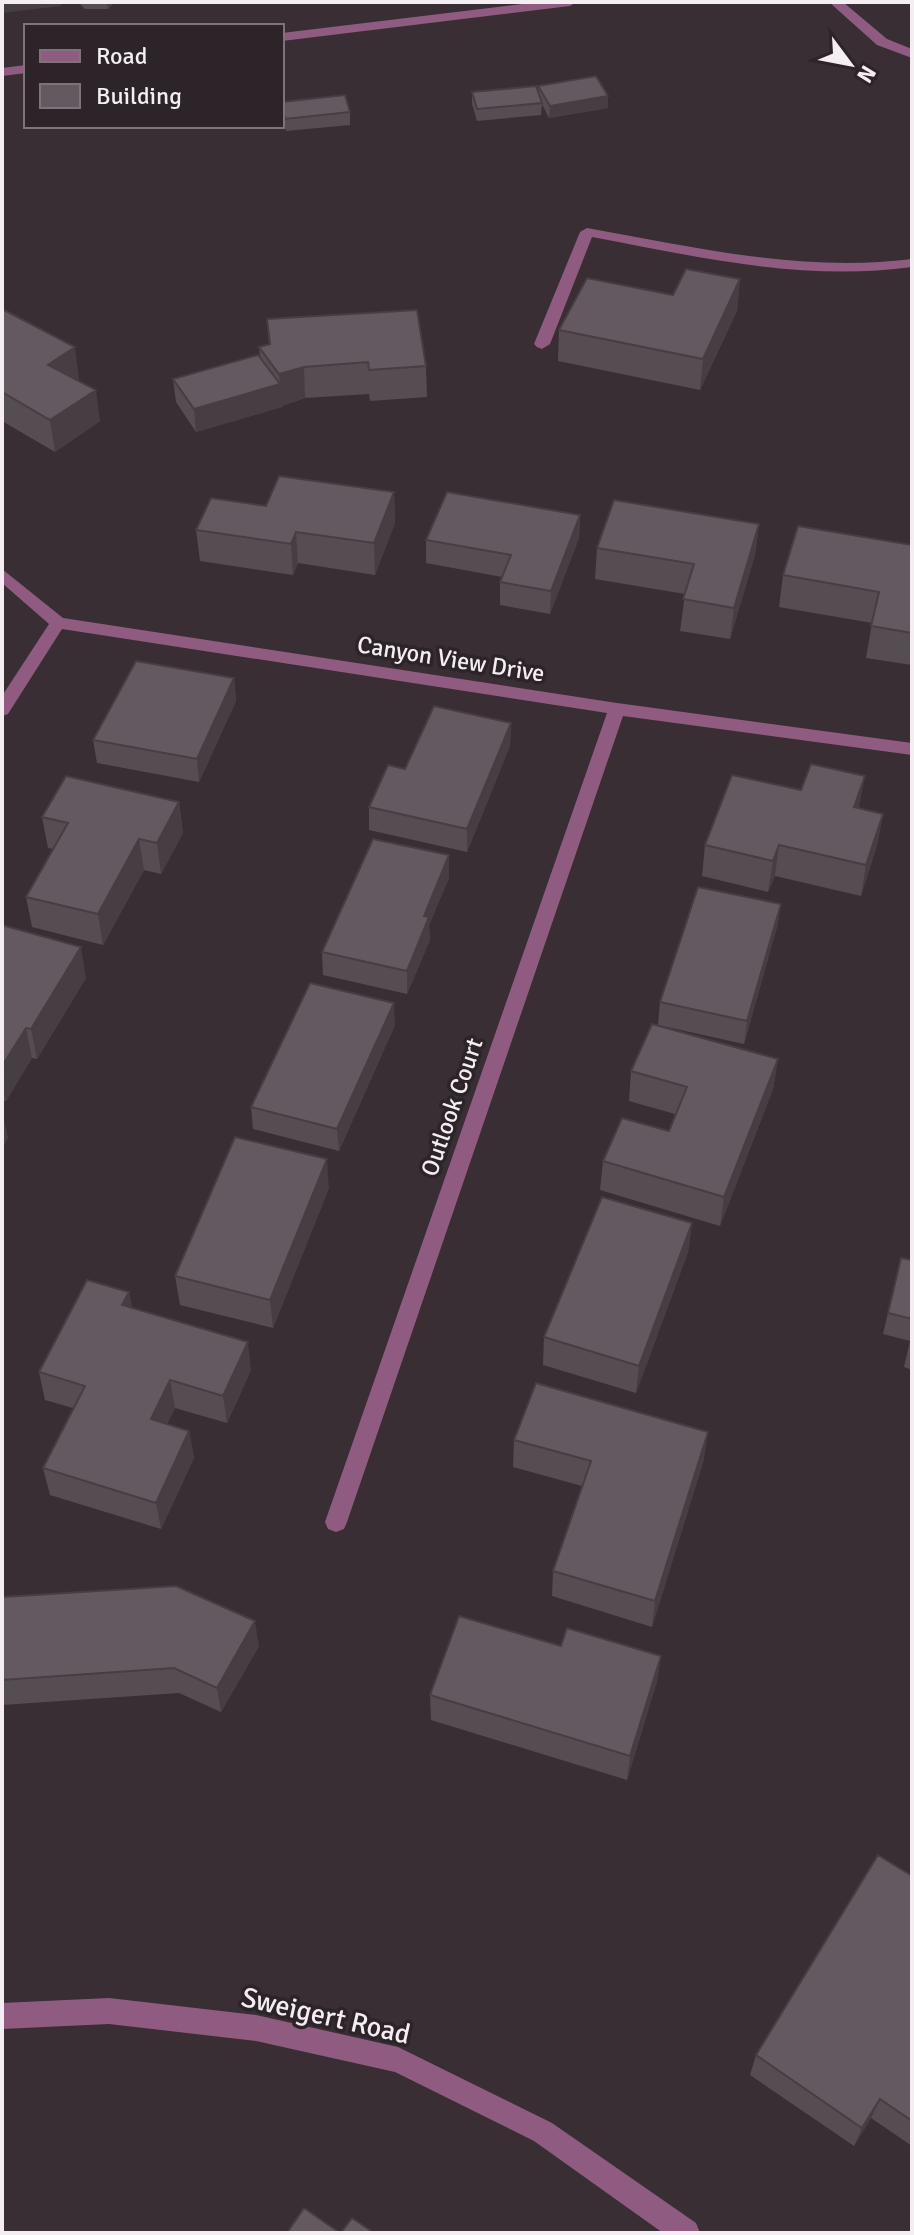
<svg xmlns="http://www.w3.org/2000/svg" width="914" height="2235" font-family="Signika,sans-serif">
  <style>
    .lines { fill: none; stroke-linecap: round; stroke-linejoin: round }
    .service { fill: #905b80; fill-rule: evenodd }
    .minor { fill: #905b80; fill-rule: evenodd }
    .tertiary { fill: #905b80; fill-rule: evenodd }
    .wall { fill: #564d53 }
    .shaded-wall { fill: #463e43 }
    .building { fill: #645960; stroke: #463e43; stroke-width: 2 }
    .labels { text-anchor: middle; stroke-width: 7; stroke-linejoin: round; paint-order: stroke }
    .street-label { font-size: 24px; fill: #f4edf1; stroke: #2d242a }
    .near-street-label { font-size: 28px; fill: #f4edf1; stroke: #2d242a }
  </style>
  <rect width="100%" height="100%" fill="#382e34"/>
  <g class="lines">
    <!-- service -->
    <path class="service" d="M829,2H843L887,39L912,49V58L877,45Z
      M587,228C695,247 801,273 912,259V267C803,282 699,257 592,237L550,344L542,349L537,347L534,344L580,232Z"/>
    <!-- minor -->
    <path class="minor" d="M2,569L63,618L617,703L912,743V755L623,716L347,1522L344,1529L336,1532L328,1529L325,1522L607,713L62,629L8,714L2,716V696L49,624L2,583Z
      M109,1998L256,2015L398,2047L552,2123L696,2223L700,2233H663L534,2141L395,2072L256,2041L109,2024L2,2029V2003Z"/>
    <!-- tertiary -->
    <path class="tertiary" d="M538,2H576L570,6L282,41V33Z
      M26,65V73L2,76V68Z"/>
  </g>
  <!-- wall -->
  <path class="wall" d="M78,2H115L108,9H85Z
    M538,86L608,96V108L549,118L542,104L541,115L477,121L472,104V92H538Z
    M282,102L350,112V125L286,131L282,114Z
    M740,279L737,311L700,390L558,361L559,330L673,295Z
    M2,309L79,379L77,380L100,421L55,452L2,421Z
    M267,319L426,366L427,397L370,401L369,394L305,398L282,406V407L196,432L176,402L173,379L260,356L259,347L269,345Z
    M394,492L395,523L375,575L298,563L293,575L200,561L196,530L266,506Z
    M580,515L579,538L550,614L500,605V582L502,577L426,563V540Z
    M759,524L755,555L730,639L680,631L685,594L595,579L597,548Z
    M912,545V665L866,658L872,623L779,607L783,575Z
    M234,678L236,701L199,782L97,763L93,740Z
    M511,723L510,746L467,852L369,830V807L405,769Z
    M179,802L183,833L161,874L144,870L103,945L32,927L26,897L53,849L48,848L42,817Z
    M883,814L877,845L861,896L775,876L768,892L702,876L705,845Z
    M449,855V878L429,925L430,940L407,994L323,975L322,952Z
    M781,904L777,927L744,1044L658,1025L660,1002Z
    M2,925L86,978L37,1059L32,1058L6,1101L2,1100Z
    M395,1025L339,1151L253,1129L251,1107Z
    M778,1059L773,1089L720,1226L600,1190L603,1161L669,1131L675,1114L629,1101L631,1071Z
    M329,1188L273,1328L180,1305L175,1276Z
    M692,1223L688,1252L636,1393L543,1365L544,1337Z
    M901,1258L912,1260V1370L904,1367L910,1341L883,1334Z
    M129,1292L132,1308L251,1370L227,1423L175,1408L167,1424L189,1431L194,1458L161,1529L50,1495L43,1468L73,1408L45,1400L39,1372Z
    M514,1440L704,1459L652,1627L552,1596L553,1571L582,1486L513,1467Z
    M2,1597L259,1646L221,1712L179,1693L2,1705Z
    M661,1656L657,1681L627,1780L431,1720L430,1695Z
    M912,1876V2146L871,2118L854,2146L750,2075L756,2055Z"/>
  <!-- shaded-wall -->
  <path class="shaded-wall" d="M2,2H61V6L2,13Z
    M107,2H115L108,9Z
    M608,96V108L549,118L550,106Z
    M740,279L737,311L700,390L703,359Z
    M75,347L79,379L53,396L48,365Z
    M304,367L305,398L282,406V407L196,432L194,409L280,384L279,374Z
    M96,390L100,421L55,452L50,420Z
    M394,492L395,523L375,575L374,543Z
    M580,515L579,538L550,614L551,591Z
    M759,524L755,555L730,639L734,608Z
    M296,532L298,563L293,575L291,544Z
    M234,678L236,701L199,782L197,759Z
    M511,723L510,746L467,852V829Z
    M865,776L859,807L848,838L854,807Z
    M179,802L183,833L161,874L157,843Z
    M883,814L877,845L861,896L866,865Z
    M139,839L144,870L103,945L98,914Z
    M779,845L775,876L768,892L773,861Z
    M449,855V878L429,925L430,940L407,994V971L424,916Z
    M781,904L777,927L744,1044L747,1021Z
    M81,947L86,978L37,1059L31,1029Z
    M394,1003L395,1025L339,1151L337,1129Z
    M26,1028L32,1058L6,1101L2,1085V1066Z
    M778,1059L773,1089L720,1226L724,1197Z
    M2,1111L8,1138L2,1149Z
    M327,1159L329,1188L273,1328L270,1300Z
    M692,1223L688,1252L636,1393L639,1366Z
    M129,1292L134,1320L122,1305Z
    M248,1342L251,1370L227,1423L223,1396Z
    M170,1380L175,1408L156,1446L151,1419Z
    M189,1431L194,1458L161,1529L156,1503Z
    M708,1432L704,1459L652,1627L655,1601Z
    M255,1621L259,1646L221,1712L217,1688Z
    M661,1656L657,1681L627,1780L630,1756Z
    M880,2099L871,2118L854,2146L862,2128Z"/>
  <!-- building -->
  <path class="building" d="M596,76L608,96L550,106L538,86Z
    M536,86L542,103L477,109L472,92Z
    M345,95L350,112L285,119L282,102Z
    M686,269L740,279L703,359L559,330L587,278L673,295Z
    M2,309L75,347L48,365L96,390L50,420L2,392Z
    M417,310L426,366L369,370L368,362L304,367L279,374L259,347L270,344L267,319Z
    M258,355L280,384L194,409L173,379Z
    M279,476L394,492L374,543L296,532L291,544L196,530L211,498L266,506Z
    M447,492L580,515L551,591L500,582L511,555L426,540Z
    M614,500L759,524L734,608L683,599L694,564L597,548Z
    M798,526L912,545V633L871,626L879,592L783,575Z
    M136,661L234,678L197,759L93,740Z
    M434,706L511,723L467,829L369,807L388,765L405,769Z
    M811,764L865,776L854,807L883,814L866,865L779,845L773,861L705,845L732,775L801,790Z
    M66,776L179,802L157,843L139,839L98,914L26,897L68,823L42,817Z
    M373,839L449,855L424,916L429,917L407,971L322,952Z
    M698,887L781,904L747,1021L660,1002Z
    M2,925L81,947L31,1029L26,1028L2,1066Z
    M310,983L394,1003L337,1129L251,1107Z
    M652,1024L778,1059L724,1197L603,1161L622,1118L669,1131L687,1087L631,1071Z
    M235,1137L327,1159L270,1300L175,1276Z
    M602,1197L692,1223L639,1366L544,1337Z
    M901,1258L912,1260V1319L888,1313Z
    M87,1280L129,1292L122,1305L248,1342L223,1396L170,1380L151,1419L189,1431L156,1503L43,1468L85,1386L39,1372Z
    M536,1383L708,1432L655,1601L553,1571L591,1461L514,1440Z
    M176,1586L255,1621L217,1688L174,1668L2,1680V1597Z
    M459,1616L561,1646L567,1628L661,1656L630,1756L430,1695Z
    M878,1855L912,1876V2121L880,2099L862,2128L756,2055Z
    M304,2208L340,2233H287Z
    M352,2218L374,2233H341Z"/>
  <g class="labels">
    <!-- street labels -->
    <g class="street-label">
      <text transform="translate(451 659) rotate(9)" y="8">Canyon View Drive</text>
      <text transform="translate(452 1107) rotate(-71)" y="8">Outlook Court</text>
    </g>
    <!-- near-street labels -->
    <g class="near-street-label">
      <text transform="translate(326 2015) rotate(13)" y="10">Sweigert Road</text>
    </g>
  </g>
  <!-- border -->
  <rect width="914" height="2235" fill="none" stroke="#f4edf1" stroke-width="8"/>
  <!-- legend -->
  <rect x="24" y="24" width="260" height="104" fill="#2d242a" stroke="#7d747a" stroke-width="2"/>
  <rect x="40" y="50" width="40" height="12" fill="#905b80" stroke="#7d747a" stroke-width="2"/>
  <text x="96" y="64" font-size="24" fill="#f4edf1">Road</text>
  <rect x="40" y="84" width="40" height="24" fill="#645960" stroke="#7d747a" stroke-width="2"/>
  <text x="96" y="104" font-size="24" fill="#f4edf1">Building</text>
  <!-- north arrow -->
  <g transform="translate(850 64) rotate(122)" stroke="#2d242a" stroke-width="6" paint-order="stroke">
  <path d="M0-6L14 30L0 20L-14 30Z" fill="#f4edf1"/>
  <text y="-12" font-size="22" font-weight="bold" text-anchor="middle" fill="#f4edf1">N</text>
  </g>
</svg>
